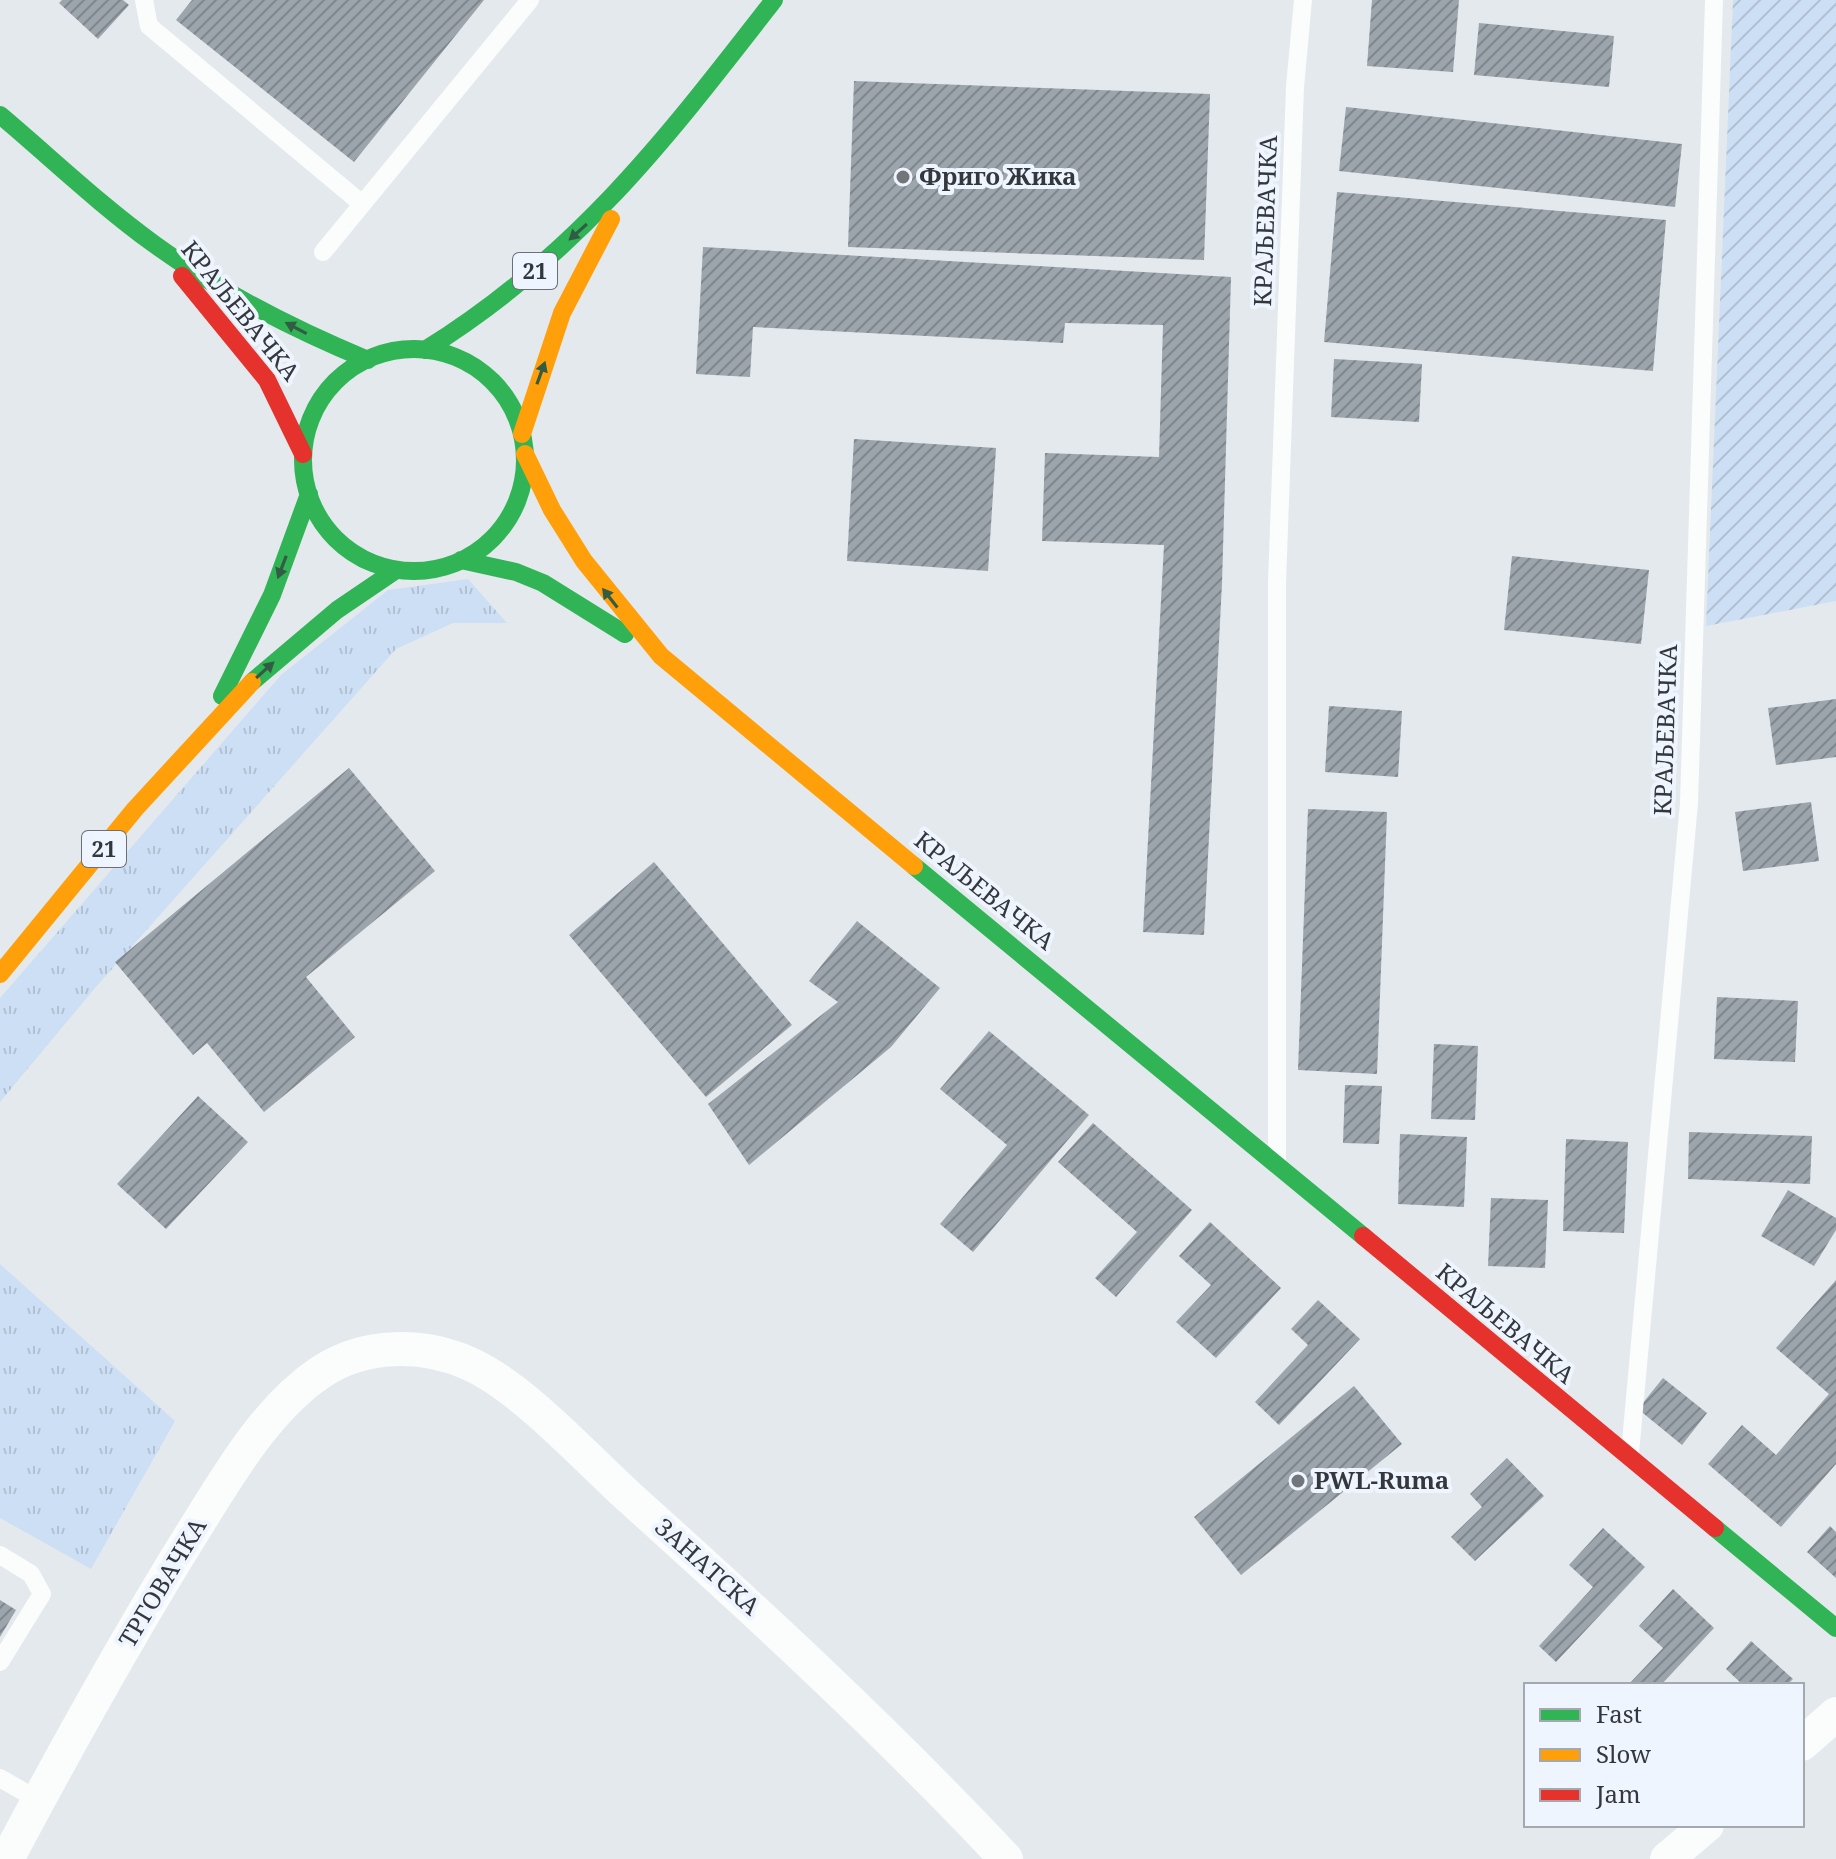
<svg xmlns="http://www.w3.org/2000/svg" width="1836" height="1859" font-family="'Noto Serif',serif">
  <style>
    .grass { fill: url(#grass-tufts) }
    .garden { fill: url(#garden-furrows) }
    .building { fill: url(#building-hatch) }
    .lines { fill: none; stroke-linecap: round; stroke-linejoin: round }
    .lane { stroke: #fbfcfc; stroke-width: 18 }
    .street { stroke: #fbfcfc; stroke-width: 34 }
    .fast { stroke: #30b455; stroke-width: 18 }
    .slow { stroke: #ff9f0a; stroke-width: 18 }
    .jam { stroke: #e5322d; stroke-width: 18 }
    .oneway { fill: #335c44 }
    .poi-dot { fill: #72757a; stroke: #eef5fe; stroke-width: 3 }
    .labels { text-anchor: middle; stroke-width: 8; stroke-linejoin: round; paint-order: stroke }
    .shield { fill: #eef5fe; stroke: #6c7076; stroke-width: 2 }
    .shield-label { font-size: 22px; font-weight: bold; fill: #34373c }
    .poi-label { font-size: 24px; font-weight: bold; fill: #34373c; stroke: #eef5fe; text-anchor: start }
    .street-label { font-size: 24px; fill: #34373c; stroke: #eef5fe }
  </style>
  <defs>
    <pattern id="grass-tufts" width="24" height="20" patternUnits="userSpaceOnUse" patternTransform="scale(2)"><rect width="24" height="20" fill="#cddff4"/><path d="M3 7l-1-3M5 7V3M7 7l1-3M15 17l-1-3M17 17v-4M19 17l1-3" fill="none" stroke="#b1c0d2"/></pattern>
    <pattern id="garden-furrows" width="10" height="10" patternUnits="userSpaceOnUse" patternTransform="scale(2)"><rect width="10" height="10" fill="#cddff4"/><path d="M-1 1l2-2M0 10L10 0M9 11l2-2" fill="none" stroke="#b1c0d2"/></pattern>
    <pattern id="building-hatch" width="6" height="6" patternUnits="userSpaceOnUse" patternTransform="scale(2)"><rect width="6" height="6" fill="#9ca4ac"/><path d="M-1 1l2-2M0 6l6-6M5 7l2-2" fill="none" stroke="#80868d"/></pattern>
  </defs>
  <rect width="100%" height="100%" fill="#e4e9ee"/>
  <!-- grass -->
  <path class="grass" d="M468,579L507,623H453L396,649L95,988L0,1102V998L281,675L388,590Z
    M0,1264L175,1421L91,1569L0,1518Z"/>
  <!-- garden -->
  <path class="garden" d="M1733,0H1836V601L1706,626Z"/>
  <!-- building -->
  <path class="building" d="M62,0H123L129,5L98,39L59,3Z
    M192,0H484L354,162L176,20Z
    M1372,0H1459L1453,72L1367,66Z
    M1479,23L1614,36L1609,87L1474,75Z
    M854,81L1210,94L1204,260L848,247Z
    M1346,107L1682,144L1675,207L1339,171Z
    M1337,192L1666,220L1653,371L1324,342Z
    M703,247L1231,277L1222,583L1204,935L1143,932L1164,545L1042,541L1045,453L1159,457L1163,325L1065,323L1063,343L753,327L750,377L696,374Z
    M1334,359L1422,364L1419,422L1331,417Z
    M854,439L996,448L988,571L847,561Z
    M1512,556L1649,570L1641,644L1504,630Z
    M1836,699V757L1776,765L1768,708Z
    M1329,706L1402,711L1398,777L1325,772Z
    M349,768L435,871L306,977L355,1037L264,1112L207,1043L193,1055L115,962Z
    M1811,802L1819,861L1743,871L1735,812Z
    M1308,809L1387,812L1377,1074L1298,1070Z
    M654,862L792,1025L706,1097L569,935Z
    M857,921L940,988L891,1047L749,1165L708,1104L838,1002L809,981Z
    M1717,997L1798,1001L1795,1062L1714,1059Z
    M989,1031L1089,1115L973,1252L940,1224L1007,1145L940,1089Z
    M1434,1044L1478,1046L1475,1120L1431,1119Z
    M1345,1085L1382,1086L1379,1144L1343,1143Z
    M198,1096L248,1142L166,1229L117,1184Z
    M1093,1123L1192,1210L1116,1297L1095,1278L1137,1232L1058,1162Z
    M1689,1132L1812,1136L1810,1184L1688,1179Z
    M1400,1134L1467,1137L1464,1207L1398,1204Z
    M1566,1139L1628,1142L1624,1233L1563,1231Z
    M1788,1190L1836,1218V1230L1814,1266L1761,1236Z
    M1491,1198L1548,1200L1545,1268L1488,1266Z
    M1210,1222L1281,1288L1216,1358L1176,1322L1211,1285L1179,1256Z
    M1836,1280V1464L1781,1527L1708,1464L1742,1425L1776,1455L1829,1394L1776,1348Z
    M1318,1300L1360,1339L1279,1425L1255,1402L1308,1345L1291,1329Z
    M1663,1378L1707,1413L1682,1445L1638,1409Z
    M1354,1386L1402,1444L1241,1575L1194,1517Z
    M1507,1458L1544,1496L1475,1561L1451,1537L1482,1507L1470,1494Z
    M1830,1526L1836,1532V1578L1807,1552Z
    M1603,1528L1645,1567L1556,1662L1539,1646L1593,1587L1569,1565Z
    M1673,1589L1714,1628L1661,1685H1628L1663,1648L1639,1626Z
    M0,1600L16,1610L0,1637Z
    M1751,1641L1793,1679L1787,1685H1743L1726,1669Z"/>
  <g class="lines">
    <!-- lane -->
    <path class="lane" d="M144,0L149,26L361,203
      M323,252L530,0
      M1277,1161V583L1295,87L1303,0
      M1630,1453L1689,803L1714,0
      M0,1555L31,1574L42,1594L0,1662
      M0,1778L38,1800"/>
    <!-- street -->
    <path class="street" d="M1802,1744L1836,1714
      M7,1859C65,1750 124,1643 189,1538C225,1481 264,1410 321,1372C365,1343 423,1343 470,1364C523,1388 584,1456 628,1496C758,1613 886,1731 1006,1859
      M1667,1859L1707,1825"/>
    <!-- fast -->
    <path class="fast" d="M0,115C51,158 100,205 154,244C220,292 293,329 368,360
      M303 460a111 111 0 1 1 222 0a111 111 0 1 1-222 0Z
      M425,350C577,256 666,139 774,0
      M461,560L516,572L543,583L625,634
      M252,682L337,610L396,570
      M222,696L272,595L309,494
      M914,866L1363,1236
      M1715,1528L1836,1628"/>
    <!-- slow -->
    <path class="slow" d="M522,434L562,313L611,219
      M525,454L552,510L584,561L661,656L914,866
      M0,974L135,809L252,682"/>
    <!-- jam -->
    <path class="jam" d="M182,276L267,380L303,454
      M1363,1236L1715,1528"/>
  </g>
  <!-- one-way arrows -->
  <defs><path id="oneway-solid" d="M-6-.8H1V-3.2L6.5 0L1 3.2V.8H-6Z" transform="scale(2)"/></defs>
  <g class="oneway">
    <use href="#oneway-solid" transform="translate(578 232) rotate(138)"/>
    <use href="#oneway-solid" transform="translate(296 328) rotate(-152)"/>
    <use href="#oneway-solid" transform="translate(541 373) rotate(-70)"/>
    <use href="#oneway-solid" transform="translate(282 567) rotate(111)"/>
    <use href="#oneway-solid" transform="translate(610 598) rotate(-128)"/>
    <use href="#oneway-solid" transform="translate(265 670) rotate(-42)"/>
  </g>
  <!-- markers -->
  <g class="poi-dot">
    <circle cx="903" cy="177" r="8"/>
    <circle cx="1298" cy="1481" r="8"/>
  </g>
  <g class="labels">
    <!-- shield labels -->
    <g class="shield">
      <rect x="513" y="253" width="44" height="36" rx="6"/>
      <rect x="82" y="831" width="44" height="36" rx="6"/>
    </g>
    <g class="shield-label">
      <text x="535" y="279">21</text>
      <text x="104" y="857">21</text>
    </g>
    <!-- poi labels -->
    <g class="poi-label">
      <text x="919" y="185">Фриго Жика</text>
      <text x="1314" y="1489">PWL-Ruma</text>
    </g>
    <!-- street labels -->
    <g class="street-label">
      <text transform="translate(1266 221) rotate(-88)" y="8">КРАЉЕВАЧКА</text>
      <text transform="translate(240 311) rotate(51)" y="8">КРАЉЕВАЧКА</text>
      <text transform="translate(1666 730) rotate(-88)" y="8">КРАЉЕВАЧКА</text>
      <text transform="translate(984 891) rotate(39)" y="8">КРАЉЕВАЧКА</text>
      <text transform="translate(1505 1324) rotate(40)" y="8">КРАЉЕВАЧКА</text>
      <text transform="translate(707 1567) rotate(42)" y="8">ЗАНАТСКА</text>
      <text transform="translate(163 1583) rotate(-59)" y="8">ТРГОВАЧКА</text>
    </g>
  </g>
  <!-- legend -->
  <rect x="1524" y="1683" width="280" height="144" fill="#eef5fe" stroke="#a4a9b0" stroke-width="2"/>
  <rect x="1540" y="1709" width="40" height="12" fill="#30b455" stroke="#a4a9b0" stroke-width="2"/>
  <text x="1596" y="1723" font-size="24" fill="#34373c">Fast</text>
  <rect x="1540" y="1749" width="40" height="12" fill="#ff9f0a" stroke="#a4a9b0" stroke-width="2"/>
  <text x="1596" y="1763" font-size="24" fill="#34373c">Slow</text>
  <rect x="1540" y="1789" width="40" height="12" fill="#e5322d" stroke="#a4a9b0" stroke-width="2"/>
  <text x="1596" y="1803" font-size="24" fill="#34373c">Jam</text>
</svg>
